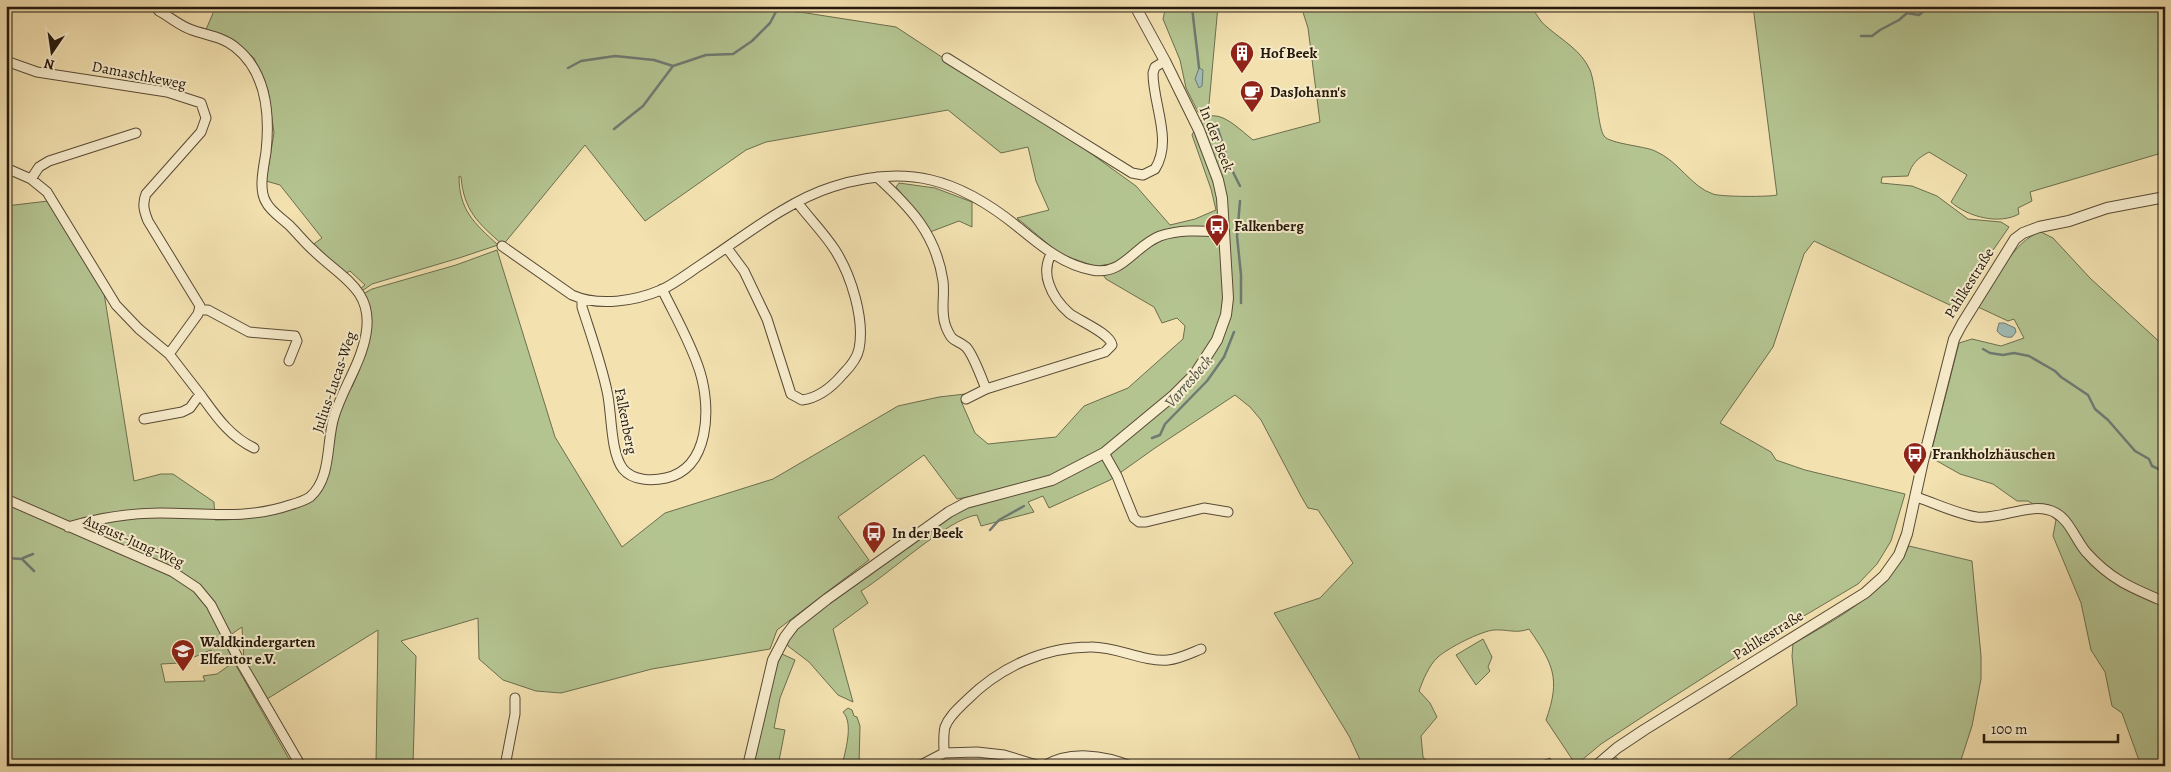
<svg xmlns="http://www.w3.org/2000/svg" width="2171" height="772" font-family="Alegreya,serif">
  <style>
    .green { fill: #b4c491; stroke: #6c6e4e }
    .water { fill: #a0bbb6; stroke: #6e7a72 }
    .lines { fill: none; stroke-linecap: round; stroke-linejoin: round }
    .stream { stroke: #6e7a72; stroke-width: 2.5 }
    .minor-casing { stroke: #584a35; stroke-width: 11 }
    .tertiary-casing { stroke: #584a35; stroke-width: 12 }
    .minor { stroke: #f7eccc; stroke-width: 9 }
    .tertiary { stroke: #f7eccc; stroke-width: 10 }
    .labels { text-anchor: middle; stroke-width: 4; stroke-linejoin: round; paint-order: stroke }
    .poi-label { font-size: 15px; font-weight: bold; fill: #24180c; stroke: #f7eccc; text-anchor: start }
    .street-label { font-size: 15px; fill: #24180c; stroke: #f7eccc }
    .water-label { font-size: 16px; font-style: italic; fill: #4f5148; stroke: #f7eccc }
  </style>
  <rect width="100%" height="100%" fill="#f3e1b0"/>
  <filter id="stains"><feTurbulence type="fractalNoise" baseFrequency=".004" numOctaves="4"/><feColorMatrix values="0 0 0 0 .2 0 0 0 0 .09 0 0 0 0 .02 0 0 0 .5 -.17"/></filter>
  <radialGradient id="worn" r=".72"><stop offset=".6" stop-color="#630" stop-opacity="0"/><stop offset="1" stop-color="#630" stop-opacity=".3"/></radialGradient>
  <!-- green -->
  <path class="green" d="M216,6L222,8L223,6H788L787,10L896,27L986,86L1050,124L1136,186L1170,225L1195,219L1216,210L1211,189L1192,135C1209,98 1232,123 1253,140L1320,122L1308,28L1301,6H1531C1536,13 1540,22 1547,27C1563,41 1581,50 1590,70C1596,85 1598,128 1604,136C1610,144 1645,146 1655,151C1679,161 1691,187 1713,194C1721,197 1769,197 1777,195L1753,6H2165V152L2030,192L2032,201L2018,208L2019,214C1999,225 1968,217 1951,202L1967,175L1929,152C1918,158 1912,163 1908,176L1882,177L1881,183L1912,186L1937,196L1968,219L2001,222L2009,227L1954,307L1814,241L1804,254L1773,347L1720,423L1771,452L1776,460L1805,470L1905,494L1891,541L1877,564L1858,584L1748,649L1659,706L1601,744L1576,765L1546,720C1561,678 1553,664 1529,629C1516,634 1507,629 1494,630C1481,631 1448,648 1438,657C1429,665 1423,680 1419,691L1430,703L1437,717L1421,736L1423,757L1431,766H1363L1349,736L1274,613L1320,598L1353,563L1318,510L1308,508L1301,496L1261,420L1250,407L1235,395L1155,448L1110,480L1049,508L1043,496L1028,502L1034,512L981,526L977,515C949,518 889,574 861,591L868,603L833,629L853,702L838,695L809,662L788,646L787,643L801,625L821,609L948,517L970,504L972,507L968,497L957,499L924,455L838,517L869,560L777,630L770,649L652,669L561,693L536,691L503,680L479,659L478,618L401,641L416,656L413,766H376L378,630L267,699L244,661L242,627L223,640L231,655L230,657L216,660L211,650L180,663L161,664L165,682L205,681L203,676L217,674L234,662L293,766H6V206L48,201L104,293L134,481L161,474H173L214,502L215,520C245,520 271,516 299,506C305,504 309,503 313,499L345,395L352,387L360,369L357,367L369,337L363,294L372,289L456,265L497,250L555,437L622,547L665,513L773,479L898,406L939,397L974,393L961,401L975,433L988,444L1056,437L1084,406L1128,388L1183,339L1185,326L1177,318L1162,323L1154,307L1106,279L1097,267L1060,254L1017,218L1049,210L1036,181L1028,147L1001,153L948,110L766,142L746,150L645,221L585,145L503,245C478,223 464,211 461,177L459,176C459,210 474,223 498,245L459,258L372,284L362,291L360,289L365,285L350,271L343,275L311,246L322,238L280,185L266,181L274,133L268,91L254,58L233,41L205,32Z
    M1166,6H1218L1209,104L1202,113L1198,112L1186,88L1180,60L1163,19Z
    M899,183L935,188L972,202V227L959,221L930,232L912,206L896,187Z
    M2041,232L2053,238L2090,278L2165,347V766H2141L2122,713L2112,706L2105,672L2091,650L2081,603L2053,536L2056,520L2049,514L2028,501H2017L1993,484L1960,474L1930,457L1959,343L1972,339L2001,346L2024,338L2014,319L2008,321L1978,307C1993,284 2014,239 2041,232Z
    M1909,546L1972,561L1981,656V679L1972,726L1959,766H1720L1797,705L1792,656L1793,644C1841,616 1882,596 1909,546Z
    M1483,639L1492,657L1488,667L1490,671L1476,685L1456,655Z
    M782,654L795,660L780,698L774,728L785,730L778,766H753L776,666Z
    M848,708L852,710L854,716L857,717L860,726L859,766H842C845,751 854,724 843,712Z
    M1615,756L1623,766H1603Z
    M1550,758L1556,766H1529Z"/>
  <!-- water -->
  <path class="water" d="M1199,68L1203,70L1202,86L1199,88L1195,79Z
    M1999,323H2004L2015,328L2016,332L2012,337C2006,338 2001,336 1997,331Z"/>
  <g class="lines">
    <!-- stream -->
    <path class="stream" d="M1192,6C1194,28 1197,47 1199,68
      M1861,36H1872L1880,30L1899,20L1907,13L1919,15L1930,6
      M568,68L581,61L615,56L654,60L673,66L706,55L733,54L752,41L770,23L779,6
      M1216,123L1229,164L1240,186
      M614,129L643,106L673,66
      M1240,201L1237,236L1241,275V303
      M1983,349L1990,353L2003,355L2014,353L2029,356L2055,371L2061,377L2088,395L2095,409L2108,420L2135,451L2149,459L2152,466L2165,472
      M1152,438L1160,435L1165,424L1207,381L1224,357L1234,332
      M990,530L999,520L1024,506
      M6,558L22,559L34,571
      M23,558L33,554"/>
    <!-- minor casing -->
    <g class="minor-casing">
      <path id="minor" d="M797,7V6
        M947,58L1132,173L1143,175L1155,169C1173,140 1153,105 1153,73L1155,67L1165,61
        M6,61L37,72L167,92L201,103L206,118L201,132L146,194C142,204 144,211 148,221L200,306L198,314L169,354L139,329L116,305L47,192L31,179L6,168
        M877,177C910,207 936,234 943,281C945,297 940,312 946,327C953,344 955,338 966,347C973,354 982,379 986,389
        M31,179L39,167L49,161L136,133
        M502,246L572,295C599,307 635,301 661,290C674,284 687,274 699,266C739,240 787,201 832,187C907,163 959,179 1018,227C1040,245 1063,265 1092,270C1123,276 1134,246 1160,236C1181,229 1203,231 1224,232
        M727,248L744,271L767,319L791,394L802,400C819,398 832,387 843,374C850,367 857,359 859,349C865,319 851,275 835,250C824,233 809,218 797,202
        M582,299V307C591,335 601,363 607,391C612,412 610,452 623,469C633,481 652,481 666,478C710,468 711,408 700,372C691,343 675,316 662,289
        M199,310H208L249,332L295,336L297,341L289,361
        M200,394C216,416 229,436 254,448
        M966,399L986,389L1105,352L1112,345C1110,333 1079,321 1069,313C1060,305 1053,296 1049,284C1045,273 1046,264 1051,254
        M144,419L182,412L190,408L200,394L169,354
        M1104,453L1117,476L1134,518L1139,522H1146L1204,508L1228,512
        M1916,497C1935,503 1957,514 1977,517C2002,520 2033,500 2056,513C2069,520 2076,540 2086,552C2111,580 2132,588 2165,602
        M6,499L173,572L197,588L211,605L237,656L301,766
        M68,527C99,518 128,513 160,513C204,513 247,520 290,505C297,503 304,501 310,497C332,478 326,442 334,417C342,389 361,364 366,334C374,289 340,277 313,250C305,243 298,234 290,226C282,218 271,212 266,202C258,189 264,166 266,152C270,115 267,72 235,47C223,37 206,35 192,30C180,26 170,17 159,11L155,6
        M944,753C944,745 943,735 945,727C949,716 959,708 967,700C999,668 1043,647 1090,647C1116,646 1142,662 1168,660C1179,659 1191,653 1201,649
        M505,766L515,714V698
        M919,766L944,753L977,752L1004,755L1040,766
        M1044,766C1069,750 1104,755 1131,766"/>
    </g>
    <!-- tertiary casing -->
    <g class="tertiary-casing">
      <path id="tertiary" d="M748,766L773,660L785,637L794,625L827,599L949,512L966,503L1052,480L1104,453L1174,395L1195,374L1217,340L1226,315L1228,298L1222,198L1218,180L1199,130L1165,61L1135,6
        M1596,766L1617,748L1644,730L1865,593L1884,576L1899,555L1907,534L1923,461L1954,339L1962,324L2015,239L2023,233L2039,227L2069,221L2107,208L2165,197"/>
    </g>
    <!-- minor -->
    <use href="#minor" class="minor"/>
    <!-- tertiary -->
    <use href="#tertiary" class="tertiary"/>
  </g>
  <!-- icons -->
  <defs>
    <g id="building-pin" transform="scale(1.25)"><path d="M0 17L-7.5 6A9.5 9.5 0 1 1 7.5 6Z" fill="#8f2418" stroke="#f7eccc"/><path d="M-4-6H4V6H1V3H-1V6H-4ZM-2.5-4.3h1.7v1.8h-1.7ZM.8-4.3h1.7v1.8H.8ZM-2.5-1h1.7V.8h-1.7ZM.8-1h1.7V.8H.8Z" fill="#fff"/></g>
    <g id="cafe-pin" transform="scale(1.25)"><path d="M0 17L-7.5 6A9.5 9.5 0 1 1 7.5 6Z" fill="#8f2418" stroke="#f7eccc"/><path d="M-5.5-4.5H6V0H3Q3 3.5 0 3.5H-2.5Q-5.5 3.5-5.5 0ZM3-3.2v2h1.7v-2ZM-6 4.5H4V6H-6Z" fill="#fff"/></g>
    <g id="bus-pin" transform="scale(1.25)"><path d="M0 17L-7.5 6A9.5 9.5 0 1 1 7.5 6Z" fill="#8f2418" stroke="#f7eccc"/><path d="M-5-6H5V4H4V6H2V4H-2V6H-4V4H-5ZM-3.5-4V0h7V-4ZM-3.5 1.2v1.5H-2V1.2ZM2 1.2v1.5H3.5V1.2Z" fill="#fff"/></g>
    <g id="school-pin" transform="scale(1.25)"><path d="M0 17L-7.5 6A9.5 9.5 0 1 1 7.5 6Z" fill="#8f2418" stroke="#f7eccc"/><path d="M0-5L7-2L0 1L-7-2ZM-4 1L0 2.5L4 1V4Q0 6-4 4Z" fill="#fff"/></g>
  </defs>
  <g fill-rule="evenodd">
    <use href="#building-pin" x="1242" y="53"/>
    <use href="#cafe-pin" x="1252" y="92"/>
    <use href="#bus-pin" x="1217" y="226"/>
    <use href="#bus-pin" x="1915" y="454"/>
    <use href="#bus-pin" x="874" y="533"/>
    <use href="#school-pin" x="183" y="651"/>
  </g>
  <g class="labels">
    <!-- poi labels -->
    <g class="poi-label">
      <text x="1260" y="58">Hof Beek</text>
      <text x="1270" y="97">DasJohann's</text>
      <text x="1234" y="231">Falkenberg</text>
      <text x="1932" y="459">Frankholzhäuschen</text>
      <text x="892" y="538">In der Beek</text>
      <text x="200" y="647">Waldkindergarten<tspan x="200" dy="17">Elfentor e.V.</tspan></text>
    </g>
    <!-- street labels -->
    <g class="street-label">
      <text transform="translate(139 75) rotate(11)" y="5">Damaschkeweg</text>
      <text transform="translate(1217 139) rotate(68)" y="5">In der Beek</text>
      <text transform="translate(1969 283) rotate(-58)" y="5">Pahlkestraße</text>
      <text transform="translate(334 382) rotate(-71)" y="5">Julius-Lucas-Weg</text>
      <text transform="translate(626 421) rotate(79)" y="5">Falkenberg</text>
      <text transform="translate(134 541) rotate(24)" y="5">August-Jung-Weg</text>
      <text transform="translate(1768 635) rotate(-32)" y="5">Pahlkestraße</text>
    </g>
    <!-- water labels -->
    <g class="water-label">
      <text transform="translate(1188 381) rotate(-49)" y="6">Varresbeck</text>
    </g>
  </g>
  <!-- margin -->
  <rect width="2171" height="772" fill="none" stroke="#f3e1b0" stroke-width="25"/>
  <rect x="8" y="8" width="2156" height="757" fill="none" stroke="#24180c" stroke-width="2.5"/>
  <rect x="12" y="12" width="2146" height="747" fill="none" stroke="#24180c"/>
  <!-- north arrow -->
  <g transform="translate(52 52) rotate(193)" stroke="#f7eccc" stroke-width="4" paint-order="stroke">
  <path d="M0-4L9 19L0 12L-9 19Z" fill="#24180c"/>
  <text y="-8" font-size="14" font-weight="bold" text-anchor="middle" fill="#24180c">N</text>
  </g>
  <!-- scale -->
  <path d="M1984 734v8h134v-8" fill="none" stroke="#24180c" stroke-width="2.5"/>
  <text x="1991" y="734" font-size="15" fill="#24180c" stroke="#f7eccc" stroke-width="4" paint-order="stroke">100 m</text>
  <rect width="100%" height="100%" filter="url(#stains)"/>
  <rect width="100%" height="100%" fill="url(#worn)"/>
</svg>
